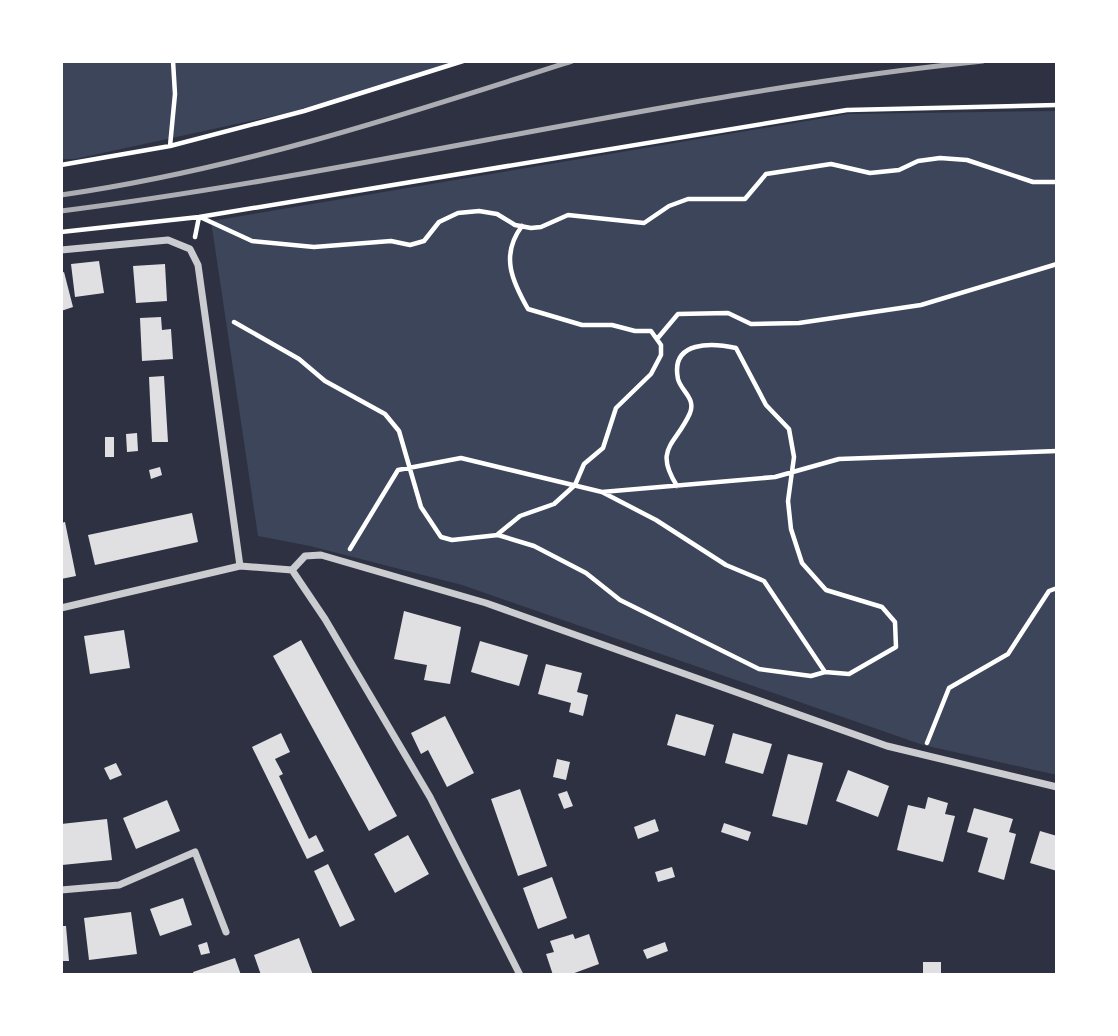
<svg xmlns="http://www.w3.org/2000/svg" width="1118" height="1036" font-family="'DejaVu Sans',sans-serif">
  <style>
    .green { fill: #3c4559 }
    .building { fill: #e0e0e3 }
    .lines { fill: none; stroke-linecap: round; stroke-linejoin: round }
    .path { stroke: #fff; stroke-width: 4.5 }
    .minor { stroke: #caccd0; stroke-width: 7 }
    .rail { stroke: #abadb3; stroke-width: 5 }
  </style>
  <rect width="100%" height="100%" fill="#2d3142"/>
  <!-- green -->
  <path class="green" d="M61,61H459L333,103L75,159H61Z
    M1057,111V775L923,745L462,585L310,546L258,536L211,221L848,114Z"/>
  <!-- building -->
  <path class="building" d="M99,261L104,293L75,297L71,264Z
    M165,264L167,301L136,303L133,266Z
    M64,272L73,307L61,311V273Z
    M161,317L162,330L171,329L173,359L142,361L140,318Z
    M164,376L168,442H152L149,377Z
    M137,433L138,451L127,452L126,434Z
    M105,437H114V457H105Z
    M160,467L162,475L151,479L149,470Z
    M192,513L198,542L95,565L88,535Z
    M65,522L76,576L61,579V523Z
    M404,611L461,627L450,684L424,680L427,665L394,659Z
    M124,630L130,668L90,674L84,636Z
    M301,640L397,816L369,831L273,656Z
    M480,641L528,655L519,686L471,672Z
    M546,664L582,673L577,692L588,695L583,716L569,712L571,703L538,694Z
    M676,714L714,725L705,756L667,745Z
    M445,716L474,773L447,787L428,750L421,754L411,733Z
    M281,733L290,752L275,759L283,774L279,776L309,839L316,835L324,851L307,859L252,747Z
    M733,733L772,744L763,774L725,763Z
    M788,754L823,763L807,825L772,816Z
    M557,759L570,762L566,780L553,777Z
    M116,763L122,775L110,780L104,768Z
    M848,770L889,786L878,817L836,801Z
    M520,789L547,866L518,876L491,799Z
    M567,791L573,806L564,809L558,794Z
    M928,797L948,803L945,814L955,816L943,862L897,850L908,805L925,809Z
    M167,800L180,831L136,849L123,818Z
    M974,808L1013,819L1009,832L1016,834L1004,880L978,872L988,838L967,832Z
    M107,819L112,860L62,865L61,824Z
    M655,819L659,831L638,839L634,827Z
    M724,823L751,832L748,841L721,832Z
    M1040,831L1057,836V871L1030,863Z
    M408,835L429,874L395,893L374,854Z
    M328,864L355,920L340,927L314,871Z
    M672,867L675,877L658,882L655,872Z
    M552,877L567,918L538,929L523,888Z
    M183,898L192,925L160,936L150,909Z
    M131,912L137,954L89,960L84,918Z
    M61,926H66L69,961H61Z
    M573,934L575,939L589,934L599,964L569,975H553L546,954L554,952L550,941Z
    M299,938L313,975H261L254,955Z
    M207,942L210,953L201,955L198,945Z
    M665,942L668,951L647,959L643,950Z
    M235,958L241,975H194L193,972Z
    M923,962H941V975H923Z"/>
  <g class="lines">
    <!-- path -->
    <path class="path" d="M170,146L304,111L463,61
      M61,165L170,146L175,94L173,61
      M200,217L252,241L314,247L391,241L410,245L424,241L439,222L458,213L479,211L497,214L515,225L531,228L541,227L568,215L644,223L669,206L688,199H745L766,174L831,164L870,173L899,170L918,161L940,158L967,160L1033,182H1057
      M61,232L199,217L847,110L1057,105
      M195,237L199,217
      M234,322L299,359L325,381L385,414L399,431L421,507L441,537L452,540L498,535L534,546L586,573L620,600L759,669L811,676L825,672
      M657,339L678,314L728,313L751,324L799,323L921,305L1057,264
      M602,492L656,520L726,565L764,581L825,672L849,674L896,647L895,622L882,607L826,590L802,563L791,529L788,501L794,457L789,429L766,405L736,348C713,343 670,340 678,379C681,391 696,398 690,413C676,445 653,448 677,486
      M498,534L520,516L554,504L575,485L584,464L603,448L616,408L651,374L661,355V345L651,331H635L612,325H582L528,309C512,281 500,255 522,226
      M350,549L398,470L461,458L602,492L775,477L839,459L1057,451
      M927,743L949,688L1008,654L1049,591L1057,588"/>
    <!-- minor -->
    <path class="minor" d="M61,250L168,240L190,249L198,265L240,566
      M292,570L305,556L321,555L486,603L887,746L1057,787
      M61,608L240,566L292,570L325,619L430,797L520,975
      M61,890L119,885L195,852L226,932"/>
    <!-- rail -->
    <path class="rail" d="M61,195C236,170 404,115 572,61
      M61,211C370,172 673,93 983,61"/>
  </g>
  <!-- border -->
  <rect width="1118" height="1036" fill="none" stroke="#ffffff" stroke-width="126"/>
</svg>
